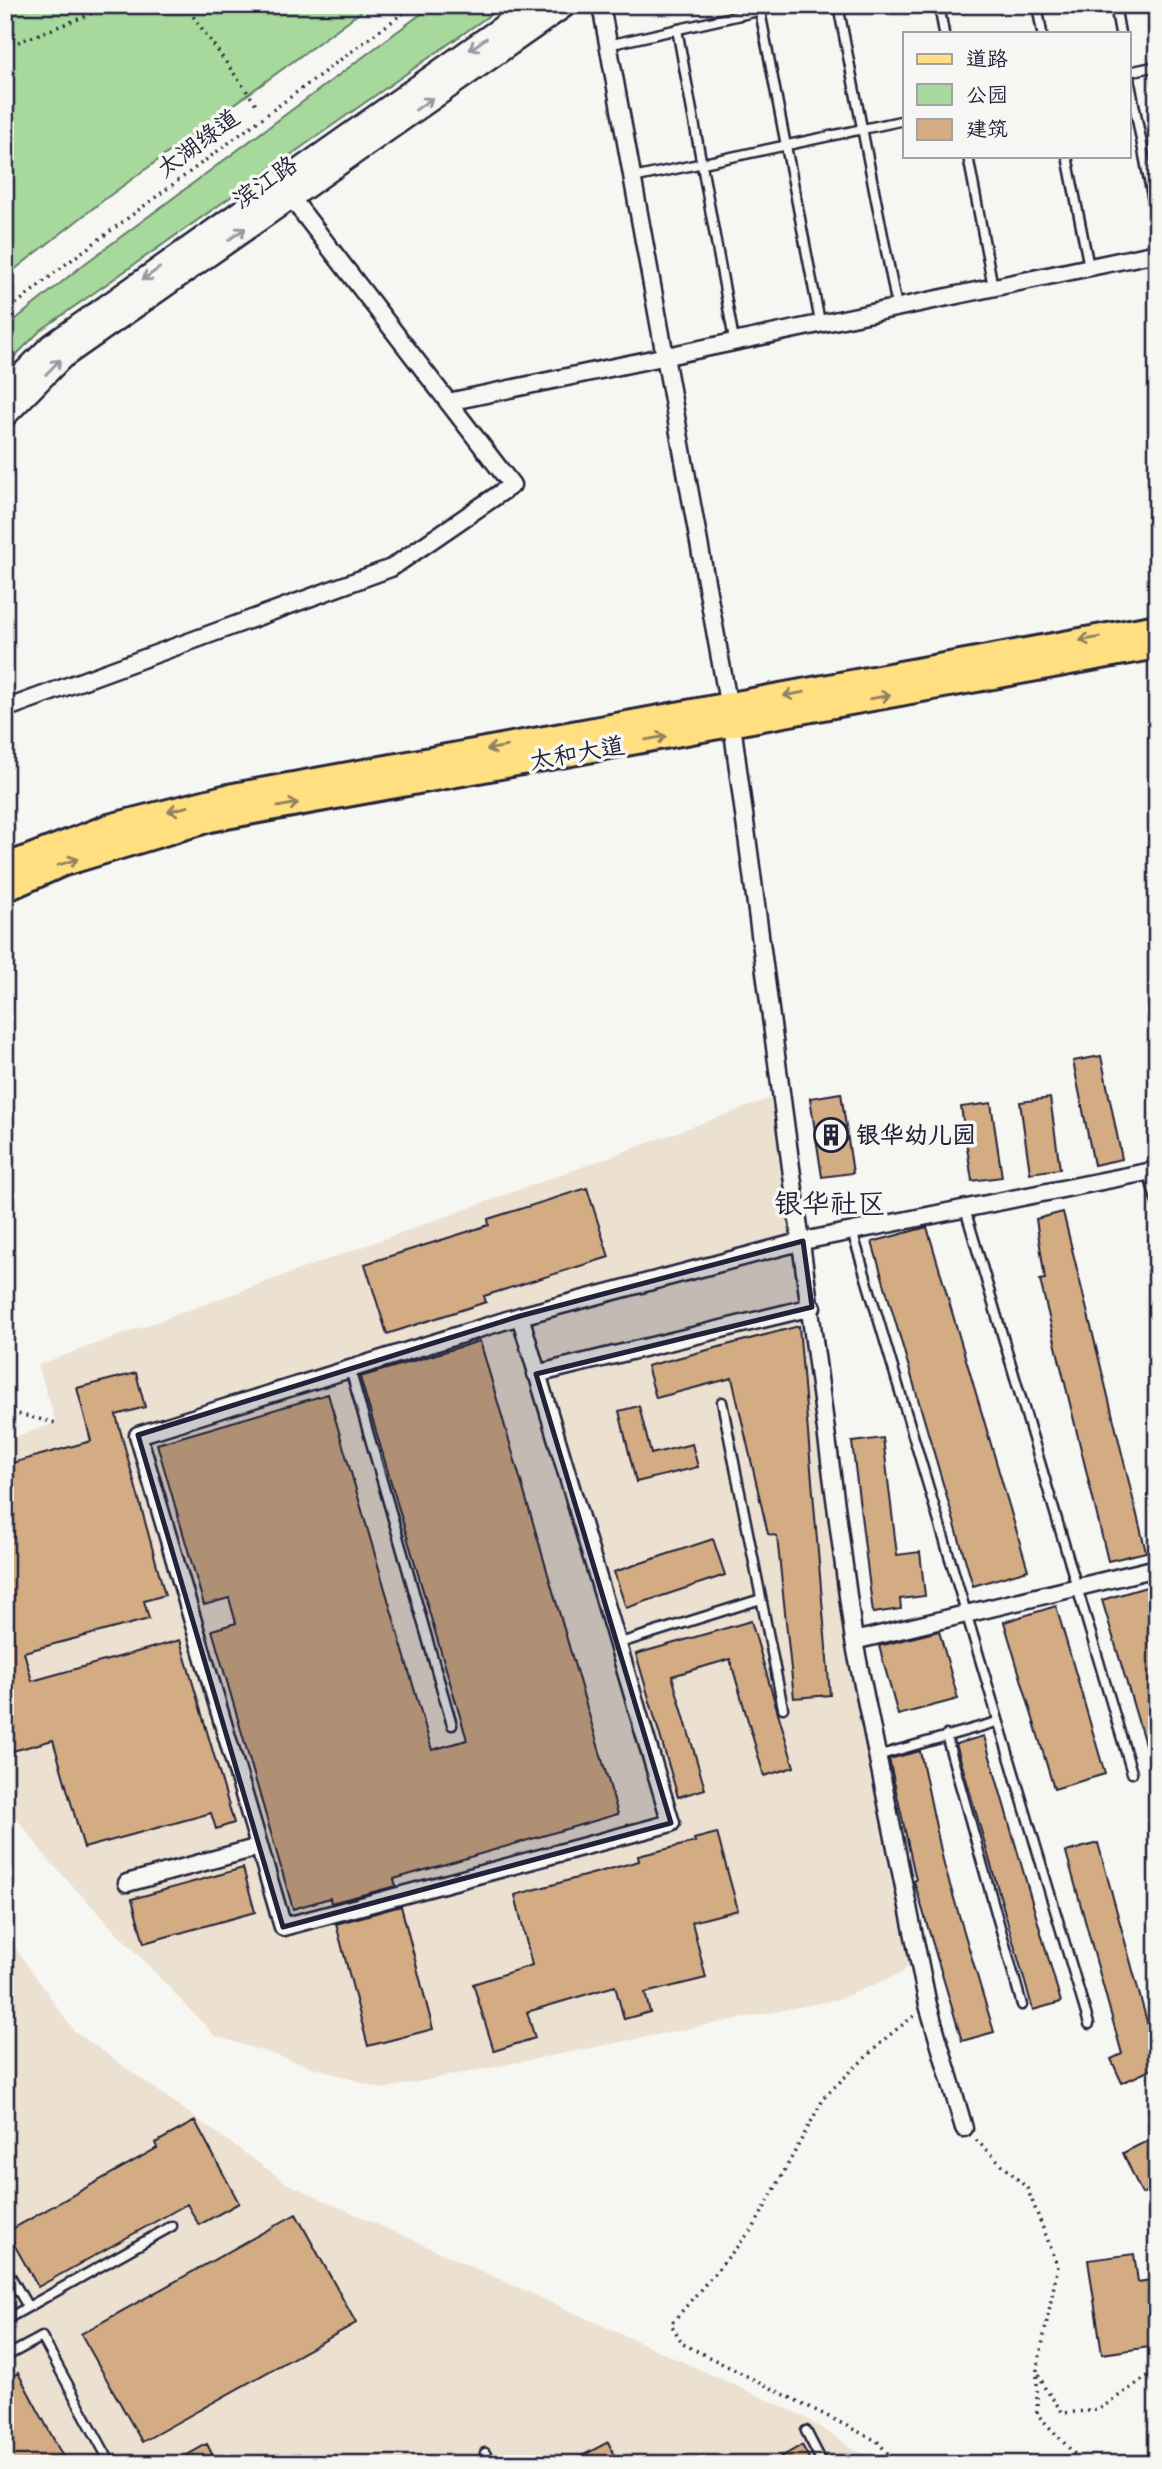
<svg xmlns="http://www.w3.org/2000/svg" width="1162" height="2469" font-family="Dekko,'LXGW WenKai TC',sans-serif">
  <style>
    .built { fill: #ece0d1 }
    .green { fill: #a6d99b; stroke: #647e6b; stroke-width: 2 }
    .building { fill: #d3ac84; stroke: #22223b; stroke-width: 2 }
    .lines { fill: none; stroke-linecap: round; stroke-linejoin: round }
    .lane-casing { stroke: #22223b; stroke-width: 13 }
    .street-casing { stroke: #22223b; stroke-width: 21 }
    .secondary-casing { stroke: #22223b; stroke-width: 26 }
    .primary-casing { stroke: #22223b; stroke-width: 30 }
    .path { stroke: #22223b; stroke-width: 3.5; stroke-dasharray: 2 5; stroke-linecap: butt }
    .lane { stroke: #f6f6f2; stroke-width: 8 }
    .street { stroke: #f6f6f2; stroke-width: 16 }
    .secondary { stroke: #f6f6f2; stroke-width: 21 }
    .primary { stroke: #ffdf80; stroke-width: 24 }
    .oneway { stroke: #9797a0 }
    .oneway2 { stroke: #90805e }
    .marked { fill: #22223b; fill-opacity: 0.2; stroke: #22223b; stroke-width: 5; stroke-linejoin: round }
    .labels { text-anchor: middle; stroke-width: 7; stroke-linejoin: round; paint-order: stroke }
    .street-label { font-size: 24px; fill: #22223b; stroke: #f6f6f2 }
    .poi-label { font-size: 24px; font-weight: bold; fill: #22223b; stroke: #f6f6f2; text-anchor: start }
    .quarter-label { font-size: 28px; fill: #22223b; stroke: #f6f6f2 }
  </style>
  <rect width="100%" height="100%" fill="#f6f6f2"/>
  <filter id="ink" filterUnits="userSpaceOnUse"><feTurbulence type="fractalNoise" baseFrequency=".0143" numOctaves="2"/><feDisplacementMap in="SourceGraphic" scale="14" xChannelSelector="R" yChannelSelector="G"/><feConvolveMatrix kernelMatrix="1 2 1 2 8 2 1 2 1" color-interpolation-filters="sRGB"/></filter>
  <g filter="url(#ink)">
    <!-- built -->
    <path class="built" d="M774,1097L912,1961L902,1973L839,1999L382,2089L215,2036L51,1863L5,1803V1440L56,1423L38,1365Z
      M5,1933L73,2030L288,2184L801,2415L877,2464H5Z"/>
    <!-- green -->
    <path class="green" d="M5,5H370L105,199L5,277Z
      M433,5H504L41,330L5,366V328L83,265Z"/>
    <!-- building -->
    <path class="building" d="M1101,1056L1122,1159L1094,1165L1073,1061Z
      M841,1093L853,1173L822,1177L810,1098Z
      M1050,1098L1060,1169L1030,1173L1020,1102Z
      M991,1103L1002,1177L972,1181L961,1107Z
      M587,1188L609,1257L484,1296L486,1302L387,1334L365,1264L489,1225L488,1219Z
      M1063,1212L1146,1552L1108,1561L1040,1280L1045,1279L1036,1219Z
      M927,1227L1028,1570L973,1586L872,1242Z
      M799,1326L830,1695L794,1698L777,1536L768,1534L732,1378L656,1398L647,1366Z
      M480,1341L618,1814L394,1879L396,1886L331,1903L330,1898L293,1909L212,1630L236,1623L229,1598L204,1605L157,1444L328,1394L432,1750L467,1740L360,1377Z
      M136,1373L145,1407L116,1415L165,1595L144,1601L149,1619L24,1652L32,1681L180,1640L234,1823L216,1829L211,1813L84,1848L53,1740L9,1752L5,1739V1465L91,1441L77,1388Z
      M639,1406L651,1454L692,1444L698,1467L636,1482L619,1411Z
      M883,1438L897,1555L920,1552L925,1596L900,1599L901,1609L873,1613L852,1442Z
      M713,1539L725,1575L626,1608L614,1572Z
      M1153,1585L1157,1596V1770L1153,1771L1102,1600Z
      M1056,1606L1105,1774L1054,1789L1004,1622Z
      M751,1621L794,1767L764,1776L730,1659L672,1676L705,1789L678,1797L636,1654Z
      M939,1631L958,1699L898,1715L879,1646Z
      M984,1736L1061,2002L1033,2010L956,1744Z
      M920,1751L944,1865L994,2032L962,2041L914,1881L916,1880L889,1759Z
      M717,1833L738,1910L692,1922L706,1978L645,1993L650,2012L624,2019L615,1986L527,2012L535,2038L494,2051L473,1984L532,1965L515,1895L639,1861L638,1856L695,1842L694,1839Z
      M1098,1843L1152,2040L1157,2037V2067L1122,2083L1111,2059L1122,2054L1066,1852Z
      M243,1868L255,1912L144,1943L132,1899Z
      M401,1906L433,2029L368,2046L336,1924Z
      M195,2121L239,2203L199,2225L187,2204L38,2287L7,2232L157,2148L155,2143Z
      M1157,2136V2187L1142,2194L1123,2153Z
      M296,2214L356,2323L142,2442L81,2334Z
      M1134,2254L1138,2282L1157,2279V2346L1102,2354L1088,2260Z
      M18,2373L67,2464H5V2381Z
      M608,2442L619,2464H567Z
      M207,2444L217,2464H171Z
      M802,2445L812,2464H769Z"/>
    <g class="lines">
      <!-- lane casing -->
      <g class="lane-casing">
        <path id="lane" d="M838,5L897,307
          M939,5L944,33
          M1037,5L1042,33
          M1115,5L1120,33
          M760,11L820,322
          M677,29L734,340
          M608,45L785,5
          M1129,72L1157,66
          M1129,78L1157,222
          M968,156L993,287
          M1067,156L1089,267
          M633,178L905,120
          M1148,1172L1157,1203
          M965,1209L1132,1773
          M852,1231L1089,2024
          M350,1369L452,1725
          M722,1402L783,1708
          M617,1644L761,1599
          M946,1735L1022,2005
          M877,1756L997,1722
          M5,2267L28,2307
          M5,2320L172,2226
          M5,2357L42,2337L111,2464
          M806,2431L823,2464
          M485,2453L491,2464"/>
      </g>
      <!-- street casing -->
      <g class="street-casing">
        <path id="street" d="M601,5L732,724L854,1641L928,2005L964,2128
          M448,402L1157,253
          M5,709L391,568L512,485L286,191
          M520,1316L671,1823L283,1927L138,1435L520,1316L803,1241L1157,1170
          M536,1374L812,1307
          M854,1641L1157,1568
          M127,1883L259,1847"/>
      </g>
      <!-- secondary casing -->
      <g class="secondary-casing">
        <path id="secondary" d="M5,391L51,345L533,5
          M5,416L62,358L566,5"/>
      </g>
      <!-- primary casing -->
      <g class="primary-casing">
        <path id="primary" d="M5,867L109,827L228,797L1157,627
          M5,889L61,864L210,819L1157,646"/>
      </g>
      <!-- path -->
      <path class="path" d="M185,5L258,107
        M5,47L89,15L104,5
        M5,313L62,267L414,5
        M5,1411L56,1423
        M976,2140L1027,2188L1058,2266L1037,2370V2414L1084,2464
        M1039,2374L1045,2388L1063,2413L1098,2410L1157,2370
        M897,2464L877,2441L683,2344L671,2324L754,2227L825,2096L887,2037L915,2015"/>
      <!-- lane -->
      <use href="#lane" class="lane"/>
      <!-- street -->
      <use href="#street" class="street"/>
      <!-- secondary -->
      <use href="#secondary" class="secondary"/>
      <!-- primary -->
      <use href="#primary" class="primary"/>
    </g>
    <!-- one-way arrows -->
    <defs><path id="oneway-shaft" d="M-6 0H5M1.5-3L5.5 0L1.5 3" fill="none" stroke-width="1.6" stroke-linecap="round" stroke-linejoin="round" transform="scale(1.75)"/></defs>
    <g class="oneway">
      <use href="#oneway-shaft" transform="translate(478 44) rotate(145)"/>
      <use href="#oneway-shaft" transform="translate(424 104) rotate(-35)"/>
      <use href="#oneway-shaft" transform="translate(237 234) rotate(-35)"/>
      <use href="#oneway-shaft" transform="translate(151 274) rotate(145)"/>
      <use href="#oneway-shaft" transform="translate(53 367) rotate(-46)"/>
    </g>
    <g class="oneway2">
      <use href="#oneway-shaft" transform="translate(1090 639) rotate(170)"/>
      <use href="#oneway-shaft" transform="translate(794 694) rotate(170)"/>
      <use href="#oneway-shaft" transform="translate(880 697) rotate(-10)"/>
      <use href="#oneway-shaft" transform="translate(656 738) rotate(-10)"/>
      <use href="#oneway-shaft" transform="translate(497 748) rotate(170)"/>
      <use href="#oneway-shaft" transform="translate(288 805) rotate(-10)"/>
      <use href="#oneway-shaft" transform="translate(178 809) rotate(166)"/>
      <use href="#oneway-shaft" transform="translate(68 862) rotate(-18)"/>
    </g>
  </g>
  <!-- marked area -->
  <path class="marked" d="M803,1241L812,1307L536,1374L671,1823L283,1927L138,1435L520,1316Z"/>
  <!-- icons -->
  <defs>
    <g id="building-ring" transform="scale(1.75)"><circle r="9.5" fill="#f6f6f2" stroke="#22223b" stroke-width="1.5"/><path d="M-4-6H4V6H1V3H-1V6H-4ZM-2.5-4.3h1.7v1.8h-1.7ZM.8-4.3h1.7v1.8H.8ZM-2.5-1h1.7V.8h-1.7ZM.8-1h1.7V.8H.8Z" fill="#22223b"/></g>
  </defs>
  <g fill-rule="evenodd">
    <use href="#building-ring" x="831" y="1135"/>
  </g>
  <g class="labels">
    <!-- street labels -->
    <g class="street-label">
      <text transform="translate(198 143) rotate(-37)" y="8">太湖绿道</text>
      <text transform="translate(265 182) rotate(-35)" y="8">滨江路</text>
      <text transform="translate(577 753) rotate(-10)" y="8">太和大道</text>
    </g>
    <!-- poi labels -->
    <g class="poi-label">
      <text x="856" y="1143">银华幼儿园</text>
    </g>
    <!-- quarter labels -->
    <g class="quarter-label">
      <text x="830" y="1213">银华社区</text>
    </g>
  </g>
  <!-- margin -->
  <rect width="1162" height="2469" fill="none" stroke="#f6f6f2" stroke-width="28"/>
  <rect x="14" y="14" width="1134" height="2441" fill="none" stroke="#22223b" stroke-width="2.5" filter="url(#ink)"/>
  <!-- legend -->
  <rect x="903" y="32" width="228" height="126" fill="#f6f6f2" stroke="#a1a1a9" stroke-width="2"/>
  <rect x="917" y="54" width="35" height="10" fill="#ffdf80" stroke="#a1a1a9" stroke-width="2"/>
  <text x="966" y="66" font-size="21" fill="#22223b">道路</text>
  <rect x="917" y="84" width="35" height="21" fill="#a6d99b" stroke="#a1a1a9" stroke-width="2"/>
  <text x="966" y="102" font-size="21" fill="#22223b">公园</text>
  <rect x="917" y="119" width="35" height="21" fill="#d3ac84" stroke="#a1a1a9" stroke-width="2"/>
  <text x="966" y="136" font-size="21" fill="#22223b">建筑</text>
</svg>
